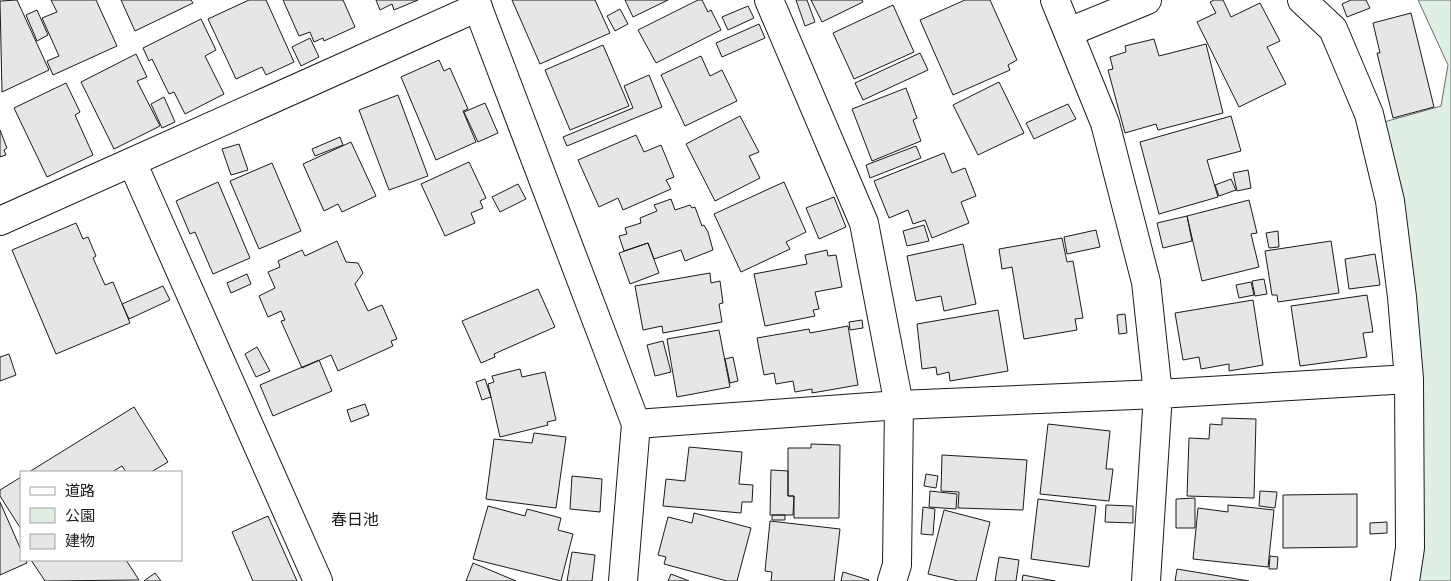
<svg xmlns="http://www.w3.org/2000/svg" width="1451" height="581" font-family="'Space Grotesk','Noto Sans JP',sans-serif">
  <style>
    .green { fill: #e0efe3; stroke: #6a6a6a }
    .building { fill: #e6e6e6; stroke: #1a1a1a }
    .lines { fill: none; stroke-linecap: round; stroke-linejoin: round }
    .street-casing { stroke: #1a1a1a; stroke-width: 30 }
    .secondary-casing { stroke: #1a1a1a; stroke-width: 30 }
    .street { stroke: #fff; stroke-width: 28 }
    .secondary { stroke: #fff; stroke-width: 28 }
    .labels { text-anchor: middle; stroke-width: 4; stroke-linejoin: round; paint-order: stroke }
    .neighbourhood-label { font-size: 16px; fill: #1a1a1a; stroke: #fff }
  </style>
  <rect width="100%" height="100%" fill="#fff"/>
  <!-- green -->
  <path class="green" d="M1418,0H1451V581H1413L1377,124L1441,106L1448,65Z"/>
  <!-- building -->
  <path class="building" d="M17,0L49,70L2,92L0,1Z
    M51,0H96L117,46L53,75L47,61L59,56L42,18L57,12Z
    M121,0H191L193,3L135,31Z
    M249,0H266L294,62L266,75L262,67L236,79L208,19Z
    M283,0H343L355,27L324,41L323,38L314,42L310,32L299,36Z
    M376,0H418L394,10L392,4L380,10Z
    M512,0H595L610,33L540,64Z
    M625,0H668L633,17Z
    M698,0H702L708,12L711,10L721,30L656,63L638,30Z
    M796,0H807L815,22L805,26Z
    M811,0H862L863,2L822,22Z
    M965,0H990L1017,60L1008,65L1010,70L953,95L920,20Z
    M1214,0H1223L1231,17L1260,3L1280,41L1267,47L1286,84L1239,107L1197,22L1216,13L1210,2Z
    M1351,0H1366L1370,8L1347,17L1342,4Z
    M893,5L914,52L854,79L833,33Z
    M748,6L754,18L728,30L722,17Z
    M620,9L628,24L615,31L607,16Z
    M37,10L48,35L37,41L26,15Z
    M1411,13L1434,107L1393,118L1377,53H1380L1373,23Z
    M201,19L216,50L205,56L224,94L185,114L174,92L169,94L152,59L149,61L143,48Z
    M759,24L765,38L722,57L716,43Z
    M310,38L319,57L301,66L292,47Z
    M1154,39L1159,56L1206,44L1223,113L1158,130L1156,124L1125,133L1108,70L1113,69L1110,57L1126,52L1125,46Z
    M603,45L629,106L570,130L545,70Z
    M920,53L928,70L863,100L855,83Z
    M136,54L147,77L137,81L160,126L114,149L81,82Z
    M701,56L710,76L722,70L737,101L685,126L661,75Z
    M439,60L444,71L450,68L468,109L463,111L476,142L436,160L401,77Z
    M649,75L662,107L567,146L563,137L633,108L624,86Z
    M999,82L1024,133L978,155L953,105Z
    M66,83L80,112L75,115L93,155L47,177L14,108Z
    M906,88L917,118L913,120L921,141L872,161L852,109Z
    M398,95L428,176L389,190L359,110Z
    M164,97L175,122L162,128L151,104Z
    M485,103L498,133L478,142L464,112Z
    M1068,104L1076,119L1034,139L1026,123Z
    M740,116L759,152L749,156L760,178L715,201L686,144Z
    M1231,116L1241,151L1207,160L1218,197L1159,214L1140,142Z
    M0,130L7,148L4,150L6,155L0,157Z
    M636,135L644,152L661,145L674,177L666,180L671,189L623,210L618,198L599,207L578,160Z
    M340,137L343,145L315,156L312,149Z
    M351,142L376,196L342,212L338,204L324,211L303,164Z
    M239,144L248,170L231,175L222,149Z
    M916,146L921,158L870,178L866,165Z
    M944,153L952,173L965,168L976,196L961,202L969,223L932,238L925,220L913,224L908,210L889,218L874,181Z
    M469,162L486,198L480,201L483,208L471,213L475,223L445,236L421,184Z
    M272,163L301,231L259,249L230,181Z
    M1248,170L1251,188L1237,191L1233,173Z
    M1231,179L1236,190L1219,196L1215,185Z
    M218,182L250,258L213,274L195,232L190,234L176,201Z
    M784,182L806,232L786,242L790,249L741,272L714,214Z
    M518,184L526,199L500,212L492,197Z
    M834,197L846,227L819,239L806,208Z
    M671,199L675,210L690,205L692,208L695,207L702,226L704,225L708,232L713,250L685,261L681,250L654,259L648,243L624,251L619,236L627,234L625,228L641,223L640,218L657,211L654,205Z
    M1249,200L1257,233L1251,234L1259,267L1202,281L1187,216Z
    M1187,216L1192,241L1163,248L1157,223Z
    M76,223L83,239L88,237L96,256L93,258L105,285L113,282L130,323L56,354L12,250Z
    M924,225L929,241L907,246L903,231Z
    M1096,230L1100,247L1067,254L1064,237Z
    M1278,231L1279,247L1269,248L1266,233Z
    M1062,238L1067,262L1073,261L1083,318L1075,319L1077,330L1024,339L1012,267L1002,269L999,249Z
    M337,241L346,262L358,263L363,273L355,284L368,311L382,305L397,339L391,341L393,346L338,371L331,355L302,368L281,321L285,320L281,311L268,317L259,296L275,288L268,272L280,267L278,261L302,250L305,256Z
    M1331,241L1339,293L1278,302L1277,295H1272L1265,251Z
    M648,243L659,273L630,284L619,253Z
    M963,244L976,304L944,311L941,296L916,301L907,256Z
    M827,250L828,256L836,255L842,287L815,292L819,309L813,310L815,316L765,326L754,274L807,264L805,255Z
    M1375,254L1380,285L1349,289L1345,259Z
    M710,273L711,283L720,281L723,303L719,304L722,322L663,333L662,326L643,330L635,286Z
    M247,274L251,284L231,293L227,283Z
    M1264,279L1267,294L1255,296L1252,281Z
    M1251,282L1254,295L1239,298L1236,285Z
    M163,286L170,300L129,319L122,304Z
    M538,289L555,327L494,354L495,357L481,363L462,321Z
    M1367,295L1373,332L1363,333L1367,357L1300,366L1291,306Z
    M1253,300L1263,365L1229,371V364L1201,369L1199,357L1183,360L1175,313Z
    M998,310L1008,371L950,381L949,372L937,375L936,367L922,369L917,324Z
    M1125,314L1127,333L1119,334L1117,315Z
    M862,320L863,328L850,330L849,322Z
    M848,326L858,385L812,393V389L795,392L793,381L776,384L774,373L764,375L757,338L809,329L810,333Z
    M719,330L730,387L677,397L667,339Z
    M663,341L671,372L655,376L647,345Z
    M257,347L270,371L256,377L245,354Z
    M9,354L16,375L0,381V357Z
    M733,357L738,381L730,383L725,359Z
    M319,360L332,391L273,416L260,385Z
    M520,369L522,377L545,372L556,420L547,422L548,425L500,437L488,384L494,382L492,376Z
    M485,379L491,397L482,400L476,382Z
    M365,404L369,415L351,422L347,410Z
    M134,407L168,462L151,472H126L122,466L112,472H29Z
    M1222,418L1256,419L1254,498L1187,496L1189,438L1209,439L1210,424L1222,425Z
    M1048,424L1110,431L1106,469H1113L1109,501L1040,494Z
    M534,433L566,437L556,508L486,499L494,439L532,443Z
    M811,444L840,445L839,518H794V496H788V448H811Z
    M689,447L742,452L739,484L753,485L752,502H742L741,513L663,506L666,479L685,481Z
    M942,455L1027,460L1023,510L958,508L959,492L941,491Z
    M771,470L788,471V496H794L793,515H770Z
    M926,474L938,476L936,488L924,486Z
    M572,476L602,479L600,512L570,509Z
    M21,477V529L0,496V490Z
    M930,491L957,494L956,509L929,507Z
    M1260,491L1277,492L1275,508L1259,506Z
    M1357,494V547L1283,548V495Z
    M1195,498V528H1176V499Z
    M1038,499L1096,506L1089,567L1031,559Z
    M0,502L21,550V560H26L27,563L0,575Z
    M1106,505L1133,506V523L1105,522Z
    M1228,505L1274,510L1268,567L1193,559L1198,508L1228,512Z
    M488,506L525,516L527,509L561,518L558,530L573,534L561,581L473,559Z
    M923,507L935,509L933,535L921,534Z
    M944,510L990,522L976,581H958L928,574Z
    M694,513L751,528L737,581H727L664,564L666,557L658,555L668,517L692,523Z
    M772,515H785V520H772Z
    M268,516L297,581H253L232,532Z
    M770,521L840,529L834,581H771L772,572L765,571Z
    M1387,522V533L1370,534V523Z
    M572,552L595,555L592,581H567Z
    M1270,556L1278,557L1277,569H1269Z
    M999,557L1019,560L1016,581H995Z
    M31,560H126L139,580L45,581Z
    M473,563L516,581H466Z
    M1177,569L1249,581H1175Z
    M843,572L869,580L868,581H841Z
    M155,573L161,581H144Z
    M671,574L689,581H668Z
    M1023,575L1055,581H1022Z"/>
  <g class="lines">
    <!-- street casing -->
    <g class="street-casing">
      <path id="street" d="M769,0L864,223L899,405L897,565L892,581
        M1055,0L1105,123L1146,282L1158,394L1146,581
        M1302,0L1333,29L1369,114L1390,201L1402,297L1409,379L1410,548L1405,581
        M1069,32L1147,0
        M132,162L318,581
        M0,221L478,7
        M636,424L899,405L1158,394L1409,379"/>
    </g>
    <!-- secondary casing -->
    <g class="secondary-casing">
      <path id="secondary" d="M475,0L636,424L623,581"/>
    </g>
    <!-- street -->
    <use href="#street" class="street"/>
    <!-- secondary -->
    <use href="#secondary" class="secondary"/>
  </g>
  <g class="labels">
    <!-- neighbourhood labels -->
    <g class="neighbourhood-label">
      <text x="355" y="525">春日池</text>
    </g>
  </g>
  <!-- legend -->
  <rect x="20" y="471" width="162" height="90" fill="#ffffff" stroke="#a3a3a3"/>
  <rect x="30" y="487" width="25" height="8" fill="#ffffff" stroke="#a3a3a3"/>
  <text x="65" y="496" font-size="15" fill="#1a1a1a">道路</text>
  <rect x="30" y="508" width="25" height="15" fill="#e0efe3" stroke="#a3a3a3"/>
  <text x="65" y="521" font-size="15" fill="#1a1a1a">公園</text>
  <rect x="30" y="534" width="25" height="15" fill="#e6e6e6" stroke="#a3a3a3"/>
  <text x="65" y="546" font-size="15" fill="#1a1a1a">建物</text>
</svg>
